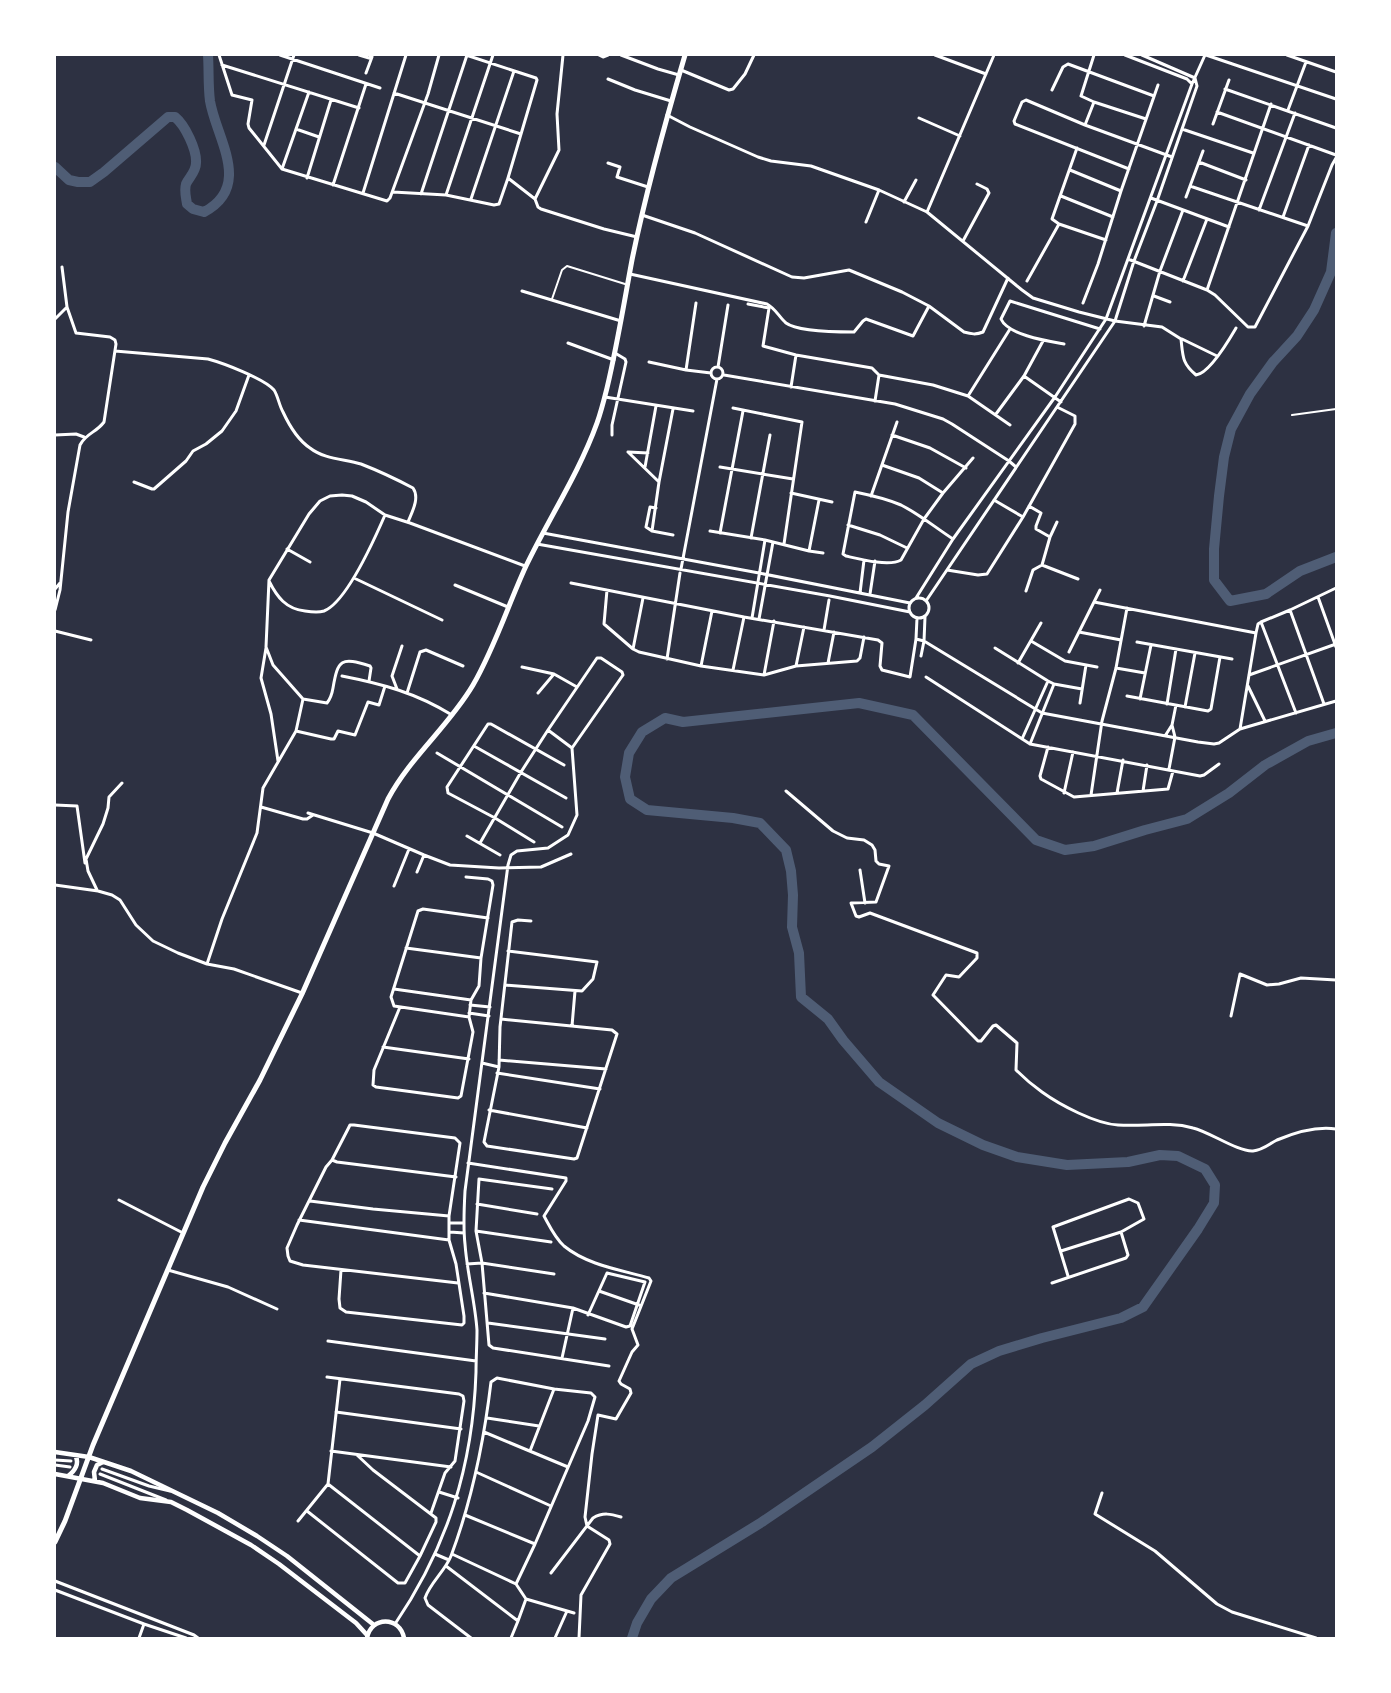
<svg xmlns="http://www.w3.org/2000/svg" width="1391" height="1693" font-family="'PT Serif',serif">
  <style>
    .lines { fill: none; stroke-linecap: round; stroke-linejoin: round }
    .river { stroke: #4f5d75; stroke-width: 10 }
    .service { stroke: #fff; stroke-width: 2 }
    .minor { stroke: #fff; stroke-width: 3 }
    .tertiary { stroke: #fff; stroke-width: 4.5 }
    .secondary { stroke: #fff; stroke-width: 5 }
  </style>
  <rect width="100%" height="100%" fill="#2d3142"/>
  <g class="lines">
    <!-- river -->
    <path class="river" d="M55,167L69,180L78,182H90L104,172L168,117H175C185,125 197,150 196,163C196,172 189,177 186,184C184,191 186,197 187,204L193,209L204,212C253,186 216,138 210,101C208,86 209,70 208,55
      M1336,233L1331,272L1314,310L1297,336L1273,362L1250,394L1231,429L1224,457L1219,496L1214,549V580L1230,601L1266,594L1300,571L1336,557
      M632,1638L637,1623L651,1599L671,1578L762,1522L872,1447L925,1405L971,1364L999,1351L1042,1338L1121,1318L1143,1307L1198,1229L1214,1203L1215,1185L1205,1169L1178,1156L1160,1155L1128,1162L1067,1165L1017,1157L983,1145L938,1123L879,1082L843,1040L828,1019L801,997L799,953L792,927L793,895L791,871L786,850L760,823L733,818L647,810L630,799L625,777L629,753L642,732L665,718L683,722L859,703L913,715L1036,840L1065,850L1094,846L1145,830L1187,819L1229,793L1265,765L1308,741L1336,733"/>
    <!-- service -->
    <path class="service" d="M552,299L562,270L567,266L625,284
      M1292,415L1336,409"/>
    <!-- minor -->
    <path class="minor" d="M219,55L232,95L252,100L248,124L249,128L282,169L387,201L390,198L428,94L439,55
      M280,55L380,88
      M359,55L369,58L372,56
      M563,55L557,114L559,150L535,199L538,207L541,209L604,229L637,237
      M599,55L603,57L608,55
      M621,55L658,69L679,75
      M935,55L986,74
      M1094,55L1081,96L1094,102L1146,119
      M1125,55L1187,79L1192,84
      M1206,55L1336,99
      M1287,55L1336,72
      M222,65L359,108
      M681,70L729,90L733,89L745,74L754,55
      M366,73L372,57
      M608,79L635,90L671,101
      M1225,89L1336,128
      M1052,90L1063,67L1068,64L1154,96
      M394,93L521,134
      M1288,110L1306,62
      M1217,112L1336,155
      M667,115L690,127L758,157L771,161L811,166L879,190L927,212L1022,290L1033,298L1079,312L1115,321L1162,327L1181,339C1183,357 1182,363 1196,375C1210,373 1229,340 1236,328
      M919,118L960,136
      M1213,124L1229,80
      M1085,125L1094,102
      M296,129L319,137
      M1182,129L1253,153
      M264,145L294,55
      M1077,148L1052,219L1059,224L1106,240
      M1199,162L1246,180
      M608,163L620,167L617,177L648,187
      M282,169L309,92
      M1129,169L1015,124L1014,121L1022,102L1026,100L1085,125L1172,157
      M1070,170L1121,191
      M307,178L331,100
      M508,178L535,199
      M333,185L366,84
      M1190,186L1308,226
      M393,192L446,195L494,205L499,204L508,178L537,80L536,78L466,55
      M363,193L406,55
      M421,194L467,55
      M446,195L493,55
      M1061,196L1113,217
      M1186,197L1203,151
      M1151,198L1229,227
      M471,199L514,71
      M904,202L916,180
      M1259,210L1295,113
      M927,212L994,55
      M642,215L695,233L792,277L804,278L849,270L902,292L929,306L964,332C971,334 976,335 983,332L1008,278
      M1283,217L1309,145
      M866,222L879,190
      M963,241L989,193L987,189L977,184
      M1128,259L1207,290L1215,295L1248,327H1255L1308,226L1332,165L1336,158
      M630,274L767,304C776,309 779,317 786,323C798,332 839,332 854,332L863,321L866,319L913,336L929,306
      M1027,281L1059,224
      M1183,281L1207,219
      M1207,290L1271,104
      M522,291L621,321
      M1154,296L1170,302
      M1083,303L1098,264L1121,191L1158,85
      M748,304L769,308L763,346L796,355L872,368L879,375L875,401
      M55,319L67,307
      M1144,326L1160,271L1183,210
      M1182,339L1217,356
      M568,343L614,360
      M1064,344C1047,341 1008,335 1001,319L1010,301L1100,329
      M115,351L208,359C223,363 265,379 274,390C278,396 279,405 283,412C289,425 298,440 310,448C324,459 344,459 361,464C379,471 396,479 413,488C420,498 412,512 408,522
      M649,362L686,370L711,373
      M711 373a6 6 0 1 1 12 0a6 6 0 1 1-12 0Z
      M718,367L728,305
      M686,370L696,303
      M724,375L895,404L943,419L952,424L1009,461L1016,467
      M879,375L933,385L968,396L1010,425
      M1024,376L1061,402
      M791,387L796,355
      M968,396L1010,329
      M605,397L693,411
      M733,408L802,422L784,544
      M996,414L1024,376L1043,341
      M55,435L76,434L84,437
      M612,435V425L626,362L625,359L615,353
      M892,435L930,448L966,468
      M628,452L658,481
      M628,452L648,453
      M882,465L919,478L943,493
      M645,467L656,406
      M720,467L793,479
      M134,482L152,489H154L186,461L193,451L206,444L222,431L236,411L249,375
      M791,493L832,502
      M871,496L897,422
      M994,500L1023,517
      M848,525L880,535L907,548
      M652,531L646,527L650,507L656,508
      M710,531L765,540L809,551L823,553
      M543,533L759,573L910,603
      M720,533L743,411
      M673,535L652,531L659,482L673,409
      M1050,537L1057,522
      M751,538L770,435
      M953,539C936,528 919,514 901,505C887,499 870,495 855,492L843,554L846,556C859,559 889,567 901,560L924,519L943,493L973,458
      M537,544L830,596L910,612
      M287,549L310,562
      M809,551L819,500
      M1042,565L1078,579
      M681,569L717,379
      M947,570L978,575L987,574L1023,517L1075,424V416L1057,407
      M354,578L442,620
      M269,581C277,597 286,609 305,611C311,612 318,613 324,611C347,602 375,538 385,515
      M571,583L744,617L878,640L882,643L880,666L882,670L910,677L916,639L917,618
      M455,585L508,607
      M55,589L60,583
      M607,590L604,624L633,649L639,652L701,666L764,675L796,666L857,661L860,658L864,637
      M1026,591L1033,570L1042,565L1050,537L1036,529V526L1041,513L1029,506
      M860,593L864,560
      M870,594L875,561
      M1318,597L1336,647
      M909 608a10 10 0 1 1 20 0a10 10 0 1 1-20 0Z
      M916,598L953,539L1055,397L1106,319L1192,84L1205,55
      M926,601L1115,321L1134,261L1157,201L1197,86L1195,78L1142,55
      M1094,602L1256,633L1240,729
      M55,610L60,590L68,512L80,445C86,433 96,433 104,422L116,344L115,340L110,337L76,333L67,307L62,267
      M1290,610L1324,704
      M752,618L765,540
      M759,619L773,542
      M1261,622L1296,713
      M824,630L829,600
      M55,631L91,640
      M1079,632L1121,640
      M1256,633L1258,624L1261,622L1290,610L1336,588
      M916,639L924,641L1042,713L1198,742L1214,744L1219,743L1240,729L1336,701
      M1031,641L1065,661L1097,667
      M1137,642L1232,659
      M266,648L261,678L271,714L278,761
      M995,648L1048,681L1054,684L1082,689
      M633,649L643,598
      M1069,652L1100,590
      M921,656L924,641L925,617
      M667,659L680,573
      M828,663L834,632
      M1018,663L1041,623
      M701,666L712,611
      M796,666L804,627
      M522,667L554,674
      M1116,668L1145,673
      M733,670L744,617
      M764,675L774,621
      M1249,675L1336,644
      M342,676C383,684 416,693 452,715
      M926,677L1030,744L1200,776L1204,775L1219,764
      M369,681L371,668L370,666C341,657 338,659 333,688C332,694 331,698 327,703L303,699L273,665L266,647L269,580L309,514L320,501L330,496L342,495L352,496L366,502L385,515L410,523L525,566
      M1248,686L1265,721
      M397,689L392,676L402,646
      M407,693L420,652L426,650L463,666
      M538,693L554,674L577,687
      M1127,696L1208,711L1211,709L1220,657
      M1140,699L1151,645
      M1080,703L1086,665
      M1167,704L1176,649
      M1185,707L1195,653
      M296,731L331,739H334L338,731L355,735L368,702L379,705L385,686
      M1165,736L1172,725L1176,705
      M1022,739L1048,681
      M1030,744L1054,684
      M474,746L566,798
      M1048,747L1040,776L1041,779L1074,797L1168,789L1173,771
      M437,753L562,827
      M1169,769L1175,737L1172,725
      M786,791L833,831L847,838L864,840L872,845L875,850L876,861L879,864L889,866L876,902L851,903L856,916L859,917L870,913L977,953V958L959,977L946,975L933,995L978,1041H981L993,1026L996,1025L1017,1043L1016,1070C1024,1078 1032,1085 1042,1092C1060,1105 1096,1124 1118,1125C1144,1127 1168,1121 1193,1128C1210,1132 1238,1152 1253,1151C1263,1150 1269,1144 1277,1140C1296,1132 1316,1126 1336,1129
      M1143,791L1147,765
      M1064,793L1073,752
      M1117,793L1123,760
      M1091,795L1102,721L1116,668L1127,608
      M55,805L77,806L85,863
      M261,807L303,819H307L313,815
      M308,813L373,833L424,855L450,865L499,868L541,867L571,854
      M467,836L500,855
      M534,842L495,818L448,793L447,787L488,724H491L564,765
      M480,843L521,772L548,730
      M860,870L865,903
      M417,872L424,855
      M55,885L98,891L112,895L120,900L136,925L153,941L178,953L207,964L234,969L302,993
      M394,886L409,849
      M97,890L88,871L86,859L103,824L108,808L109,797L122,783
      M406,948L481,958
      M207,964L222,919L257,833L263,788L296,731L303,699
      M505,985L582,991L593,979L597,962L508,951
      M394,989L471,1000
      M470,1005L490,1007
      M400,1007L374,1070L373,1085L376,1087L458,1098L461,1096L473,1032L469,1017L471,1000L479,986L481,958L493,885L492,881L488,879L466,877
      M469,1013L489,1016
      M1231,1016L1240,974L1267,985L1279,984L1301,978L1336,980
      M469,1017L394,1006L391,997L418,911L423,909L488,918
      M501,1019L612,1030L617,1034L577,1158L574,1159L487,1146L484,1142L499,1067L500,1027L512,922L518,920L531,921
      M572,1026L575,991
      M383,1047L469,1059
      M499,1060L606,1069
      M482,1063L499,1067
      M497,1073L600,1089
      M489,1110L587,1128
      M332,1160L337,1162L456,1177
      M468,1163L566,1178V1181L544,1216C550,1227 555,1238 564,1246C587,1265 621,1270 649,1278L651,1281L632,1329L638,1345L632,1352L619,1381L621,1384L630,1389L631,1393L616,1419L598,1415L592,1454L585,1517L587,1526L609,1540L610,1544L581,1595L579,1638
      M552,1189L479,1179L476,1231L482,1263L489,1345L493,1348L609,1366
      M119,1200L183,1233
      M310,1201L373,1209L449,1216
      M477,1204L537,1214
      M299,1220L449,1240
      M449,1223H463
      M476,1231L551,1242
      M450,1232L464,1233
      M1061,1251L1121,1232
      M467,1264L482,1263L554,1274
      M168,1270L228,1287L277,1309
      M341,1270L339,1299L340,1308L346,1312L462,1325L464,1323V1316L456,1264L449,1240V1216L460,1143L455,1138L354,1125H350L348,1129L332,1160L326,1167L297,1225L287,1248L288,1256L290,1261L303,1265L458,1283
      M1052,1283L1126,1258L1128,1255L1121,1232L1144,1219L1138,1203L1129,1199L1053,1227L1068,1276
      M599,1291L639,1305
      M484,1293L573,1308L626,1327L630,1326L645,1282L607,1273L588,1315
      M488,1323L605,1339
      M328,1341L476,1361
      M562,1358L573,1308
      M327,1377L459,1394L463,1396L464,1401L455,1461L445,1473L431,1513
      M336,1412L461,1429
      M487,1418L539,1426
      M484,1432L568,1467
      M331,1451L451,1467
      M530,1451L554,1389
      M55,1460L71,1461
      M55,1465L70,1467
      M102,1469L149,1486L170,1491
      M476,1472L551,1506
      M100,1474L166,1500
      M328,1484L420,1556
      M439,1492L458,1498
      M1102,1493L1095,1514L1155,1551L1217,1604L1232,1612L1316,1638
      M307,1511L398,1583H405L420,1556L436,1522V1518L373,1470L357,1455
      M465,1515L535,1544
      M298,1521L328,1484L340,1379
      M435,1554L449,1560
      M452,1554L516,1584
      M446,1566L518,1621L511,1638
      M551,1573L593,1518C603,1512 611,1514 621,1517
      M55,1581L194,1635L198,1638
      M55,1590L144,1624
      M518,1621L526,1599
      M395,1624C448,1546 473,1465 476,1372C476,1358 477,1344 477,1330C475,1301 467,1273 465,1244C463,1227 464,1209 465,1191L508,865L511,855L517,851L548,848L568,835L577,815L572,748L623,675L622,672L601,658H597L548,730L572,748
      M139,1638L144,1624L186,1638
      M471,1638L428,1605L425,1598C430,1583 445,1571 451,1556C472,1500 484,1441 491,1382L497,1378L554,1389L591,1393L595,1397L588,1421L535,1544L516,1584L526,1599L574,1613
      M555,1638L567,1611"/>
    <!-- tertiary -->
    <path class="tertiary" d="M55,1452L89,1457L131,1471L218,1513L257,1536L287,1556L374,1625
      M55,1474L103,1483L140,1498L171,1502L187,1510L251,1545L279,1564L356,1623L367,1635
      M68,1476C75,1471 80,1463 75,1455
      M95,1481L94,1472L97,1465L103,1462
      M367,1638C371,1616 400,1616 404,1638"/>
    <!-- secondary -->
    <path class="secondary" d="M55,1542L65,1521L93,1445L203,1187L225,1143L260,1080L302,994L388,799C411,756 449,726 473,685C495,647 508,605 526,566C549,518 579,473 597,423C601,412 604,400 607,388C617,346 624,303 632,260C646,191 665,123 685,55"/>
  </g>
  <!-- border -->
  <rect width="1391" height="1693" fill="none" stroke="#ffffff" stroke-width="112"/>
</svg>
